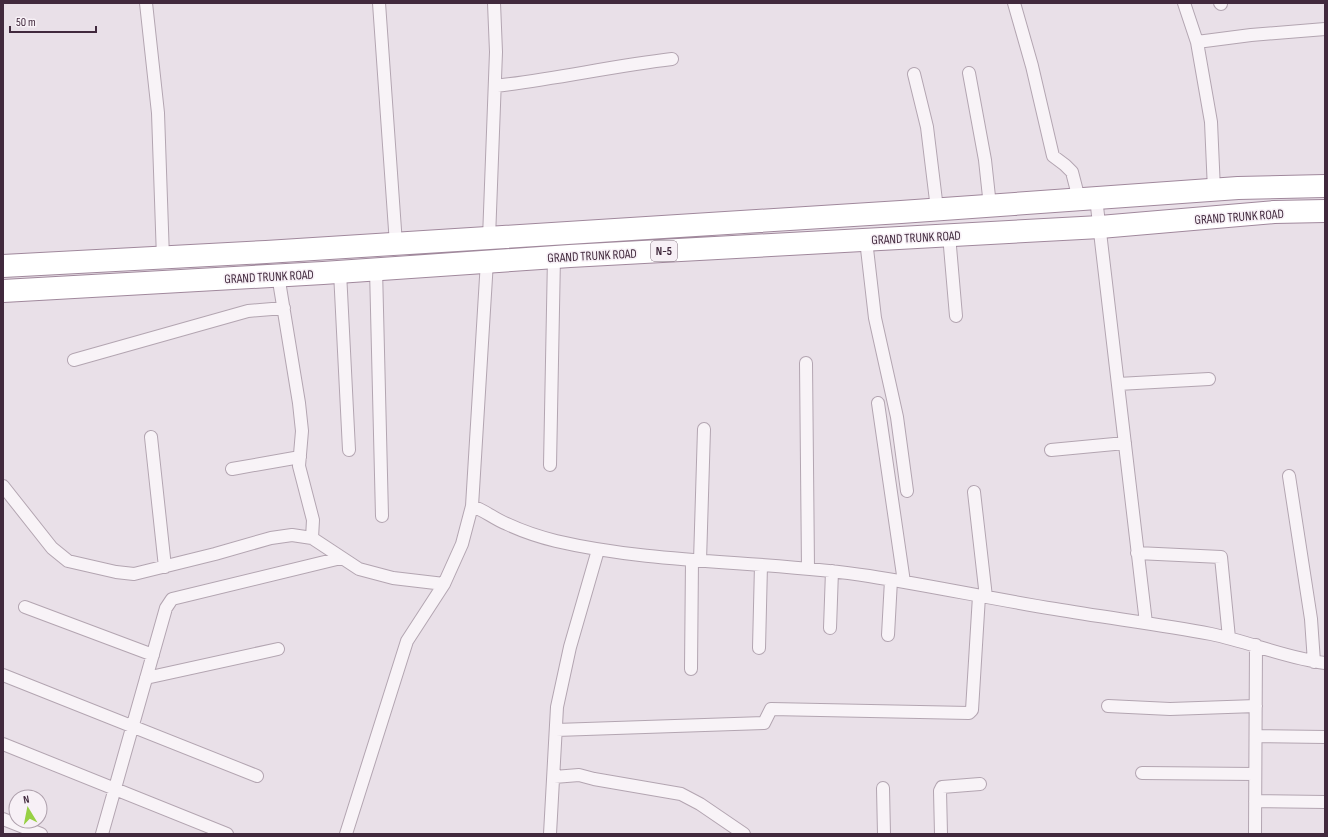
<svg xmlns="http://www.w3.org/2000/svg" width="1328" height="837" font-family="'Sofia Sans Condensed',sans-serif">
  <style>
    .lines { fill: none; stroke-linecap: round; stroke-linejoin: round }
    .street-casing { stroke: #b3a5b1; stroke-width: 14 }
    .highway-casing { stroke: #a0889c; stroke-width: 24 }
    .street { stroke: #f8f3f7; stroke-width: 12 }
    .highway { stroke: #fff; stroke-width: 22 }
    .labels { text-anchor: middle; stroke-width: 3; stroke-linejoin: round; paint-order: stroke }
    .shield { fill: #f7f0f6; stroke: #786574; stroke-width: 1 }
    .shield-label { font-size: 12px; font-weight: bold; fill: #41293d }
    .street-label { font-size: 13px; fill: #41293d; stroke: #f7f0f6 }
  </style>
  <rect width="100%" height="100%" fill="#e9e0e8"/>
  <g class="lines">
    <!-- street casing -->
    <g class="street-casing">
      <path id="street" d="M146,3L158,113L163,258
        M379,3L396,244
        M1014,3L1032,66L1053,156L1065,165L1072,172L1079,199
        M1184,3L1197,42
        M1220,3L1221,4
        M969,73L985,160L990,206
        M914,74L927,127L937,209
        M495,86C555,79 613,66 672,59
        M1214,190L1211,122L1197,42L1251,35L1325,29
        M1096,198L1146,623
        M949,235L956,316
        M489,238L496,52L494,3
        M866,240L875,318L897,417L907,491
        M376,269L382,516
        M340,272L349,450
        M278,275L299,403L302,431L299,466L313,520L312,538
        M74,360L248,311L284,308
        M806,363L808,568
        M1118,384L1209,379
        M878,403L904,582
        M151,437L165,567
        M1051,450L1125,443
        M550,465L554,257
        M232,469L300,457
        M1289,476L1311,619L1314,662
        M3,486L52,548L68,561L116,572L134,574L215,554L271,538L292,535L312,538L359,569L393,578L444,584
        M974,492L986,597
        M472,506C486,511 494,519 507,524C522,531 540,537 556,541C659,565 766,560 869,576C932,586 993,599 1055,609C1107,618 1159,624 1211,634C1250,642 1286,658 1325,663
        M1137,553L1221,557L1229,638
        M700,561L704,429
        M25,607L153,655
        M830,628L832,571
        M888,635L891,580
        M759,648L761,565
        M691,669L692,560
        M3,675L257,776
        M146,678L278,649
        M1108,706L1170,709L1256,706
        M556,730L764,723L771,709L969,713L972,710L979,596
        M1256,736L1325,737
        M3,744L227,834
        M1142,773L1255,774
        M554,777L579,775L594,779L681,794L700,804L744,834
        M883,788L884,834
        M1255,801L1325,802
        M3,819L41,834
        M102,834L166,608L172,599L341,558
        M346,834L407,641L444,584L462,544L472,506L487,261
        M550,834L557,707L570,647L598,550
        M941,834L940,791L942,787L980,784
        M1255,834L1256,645"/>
    </g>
    <!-- highway casing -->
    <g class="highway-casing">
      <path id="highway" d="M3,266L266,252L901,212L1238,188L1325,186
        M3,291L323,273L570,256L1100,227L1274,212L1325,211"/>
    </g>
    <!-- street -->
    <use href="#street" class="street"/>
    <!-- highway -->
    <use href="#highway" class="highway"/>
  </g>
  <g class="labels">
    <!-- shield labels -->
    <rect class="shield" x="651" y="241" width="26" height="20" rx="3"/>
    <g class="shield-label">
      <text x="664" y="255">N-5</text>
    </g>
    <!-- street labels -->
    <g class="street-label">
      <text transform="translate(1239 216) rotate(-4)" y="5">GRAND TRUNK ROAD</text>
      <text transform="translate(916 237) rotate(-3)" y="5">GRAND TRUNK ROAD</text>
      <text transform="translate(592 255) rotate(-3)" y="5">GRAND TRUNK ROAD</text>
      <text transform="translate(269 276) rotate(-3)" y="5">GRAND TRUNK ROAD</text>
    </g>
  </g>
  <!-- border -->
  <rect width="1328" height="837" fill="none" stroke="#41293d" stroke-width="8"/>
  <!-- north arrow -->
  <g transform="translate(28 809) rotate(350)"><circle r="19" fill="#f7f0f6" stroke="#aea0ac"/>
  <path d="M0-3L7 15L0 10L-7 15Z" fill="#97d044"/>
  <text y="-6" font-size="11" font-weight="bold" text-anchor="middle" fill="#41293d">N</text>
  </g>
  <!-- scale -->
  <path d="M10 26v6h86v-6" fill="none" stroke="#41293d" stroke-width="2"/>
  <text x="16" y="26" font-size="12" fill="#41293d" stroke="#f7f0f6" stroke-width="3" paint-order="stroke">50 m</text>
</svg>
